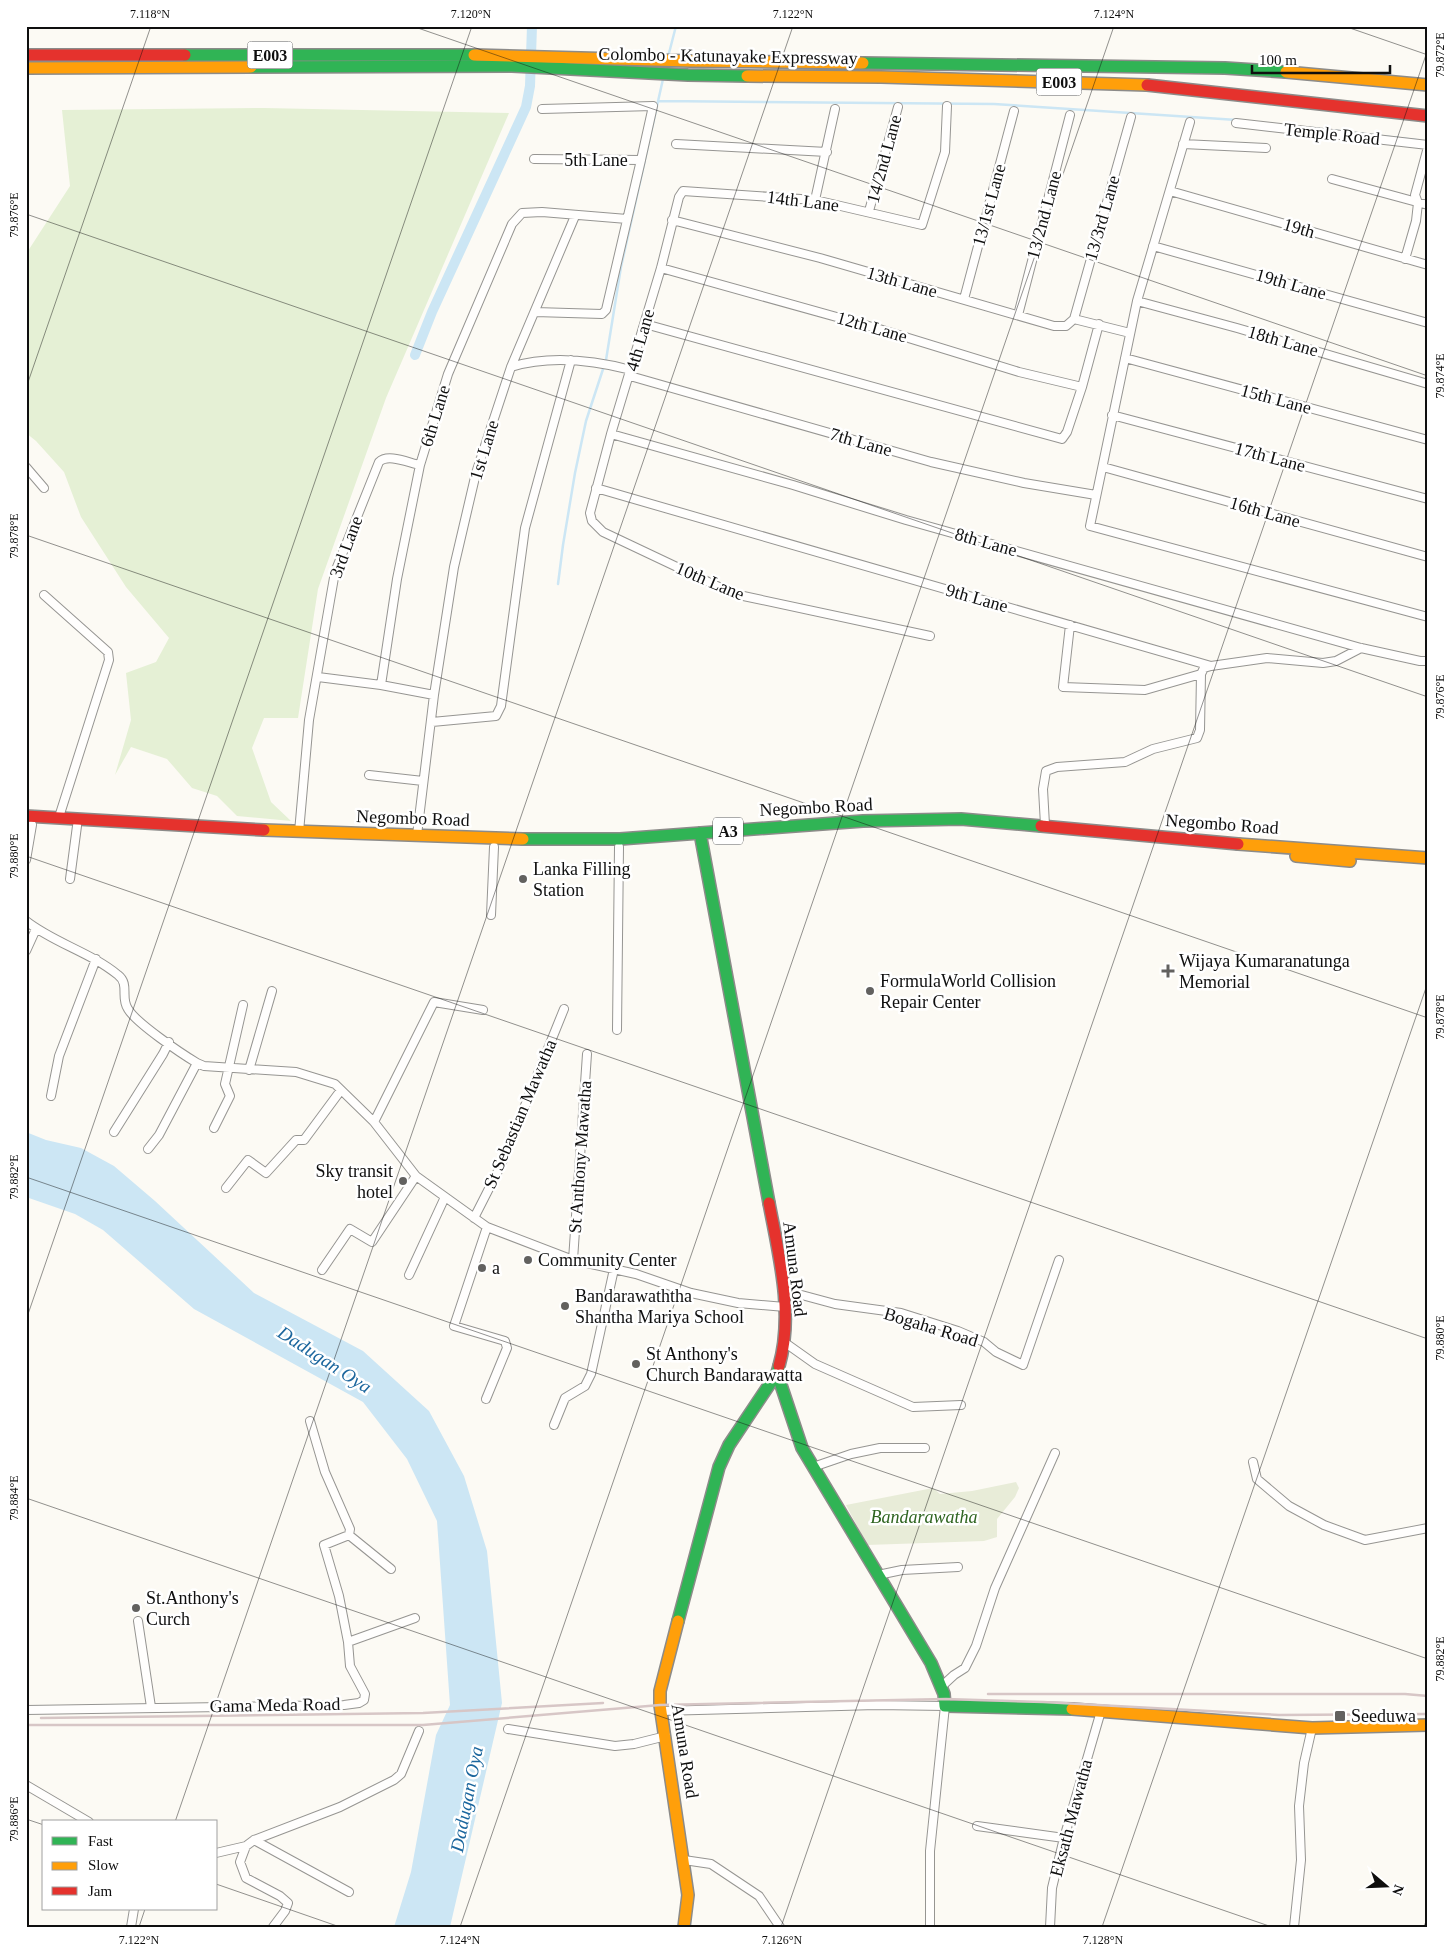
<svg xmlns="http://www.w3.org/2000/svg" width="1454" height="1953" font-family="'Times New Roman',serif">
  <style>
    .green { fill: #e5f0d5 }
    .cemetery { fill: #e8ecd8 }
    .water { fill: #cce6f4 }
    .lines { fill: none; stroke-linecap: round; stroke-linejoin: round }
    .stream { stroke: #cce6f4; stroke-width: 2.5 }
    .canal { stroke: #cce6f4; stroke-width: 10 }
    .street-casing { stroke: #969592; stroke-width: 10 }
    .fast-casing { stroke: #8c8b89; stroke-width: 14 }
    .slow-casing { stroke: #8c8b89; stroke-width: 14 }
    .jam-casing { stroke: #8c8b89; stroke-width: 14 }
    .street { stroke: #fffefd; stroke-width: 8 }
    .fast { stroke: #30b455; stroke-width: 11 }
    .slow { stroke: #ff9f0a; stroke-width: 11 }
    .jam { stroke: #e5322d; stroke-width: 11 }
    .rail { stroke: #d7c6c6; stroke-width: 2.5 }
    .ticks { fill: none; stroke: #0f0f0f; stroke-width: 1; stroke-opacity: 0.45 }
    .poi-dot { fill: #62615f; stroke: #fff; stroke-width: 2 }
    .labels { text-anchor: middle; stroke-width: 5; stroke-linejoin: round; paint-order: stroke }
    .shield { fill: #fff; stroke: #575757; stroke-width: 1 }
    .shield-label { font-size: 16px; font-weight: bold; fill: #0f0f0f }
    .street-label { font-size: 18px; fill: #0f0f0f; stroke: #fff }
    .poi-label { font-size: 18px; fill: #0f0f0f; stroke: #fff; text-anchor: start }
    .park-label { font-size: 18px; font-style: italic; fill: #2f6521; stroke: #fff }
    .water-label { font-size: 19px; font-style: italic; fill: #1b669d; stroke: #fff }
    .neatline { fill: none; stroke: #0f0f0f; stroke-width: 2 }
    .ticks-label { font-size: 12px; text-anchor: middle; fill: #0f0f0f }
  </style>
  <rect width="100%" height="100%" fill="#fcfaf4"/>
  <!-- green -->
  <path class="green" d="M264,108L509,113L386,398L318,589L298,718H264L252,748L271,802L291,821L237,816L217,796L192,788L167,759L131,747L115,775L131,720L126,673L156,662L169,638L126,587L81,517L64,472L36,441L26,433V254L70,186L62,110Z"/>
  <!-- cemetery -->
  <path class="cemetery" d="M1016,1482L1019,1488L1015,1497L997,1519V1537L984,1541L867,1545L846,1505L933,1488L940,1494L972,1491Z"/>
  <!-- water -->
  <path class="water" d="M26,1132L46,1140L81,1148L114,1166L155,1201L254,1293L363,1351L429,1411L464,1476L487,1551L502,1703L450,1927H394L411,1872L436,1735L450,1705L437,1521L407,1459L363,1402L194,1309L103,1230L75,1214L26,1197Z"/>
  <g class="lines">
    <!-- stream -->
    <path class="stream" d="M668,57L676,26
      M659,101L994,104L1237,120
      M1312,128L1416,140
      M558,584L563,545L575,473L586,421L606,360L621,267L663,79"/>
    <!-- canal -->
    <path class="canal" d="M415,355L432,312L526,107L530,86L532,26"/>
    <!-- street casing -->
    <g class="street-casing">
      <path id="street" d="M1190,122L1137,301L1090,526L1428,617
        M1236,123L1428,145
        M676,144L827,152
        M1183,144L1266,148
        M534,159L641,160L653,106L542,109
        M1332,179L1428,205
        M1170,191L1428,265
        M815,200L835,109
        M869,211L898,107
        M672,220L820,258L1054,326H1066L1074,319L1130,333
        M1153,246L1428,323
        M1405,259L1416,221L1418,203L1415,195L1428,147
        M661,268L876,328L1019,372L1082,387
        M964,299L1014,111
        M1137,301L1237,328L1428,384
        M535,312L602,314L606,310L641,160
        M1018,315L1070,115
        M1074,319L1131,117
        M645,324L1062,439L1067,432L1082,387L1099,324
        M1125,358L1428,440
        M511,367C550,355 592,360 631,370
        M630,376L931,462L1024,483L1096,495
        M1112,415L1428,499
        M611,434L793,485L906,520L1361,648L1420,661H1428
        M26,467L44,488
        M1103,467L1428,557
        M596,488L1211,666L1267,658L1323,663L1336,661L1361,648
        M44,595L108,652L109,660L59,817
        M1070,625L1063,687L1145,690L1201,674
        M930,636L734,594L603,532L592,521L590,513L611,434L661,268L679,197L683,191L815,200L922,225L945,152L947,106
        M318,677L381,685L434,695
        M381,685L397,579L420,465L448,374L512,224L522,213L542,212L627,219
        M432,722L496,716L501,706L525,528L571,360
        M369,775L423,781
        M1045,825L1043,789L1046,771L1057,767L1125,762L1153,749L1197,738L1200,730L1201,674L1204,668L1211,666
        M299,832L309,720L335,572L379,462C388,453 409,463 420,465
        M417,835L434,695L454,567L476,473L511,367L575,216
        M26,860L32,825
        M70,879L77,826
        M491,915L494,847
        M26,921C54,943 90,952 118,975C130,984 120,998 128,1009C136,1023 182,1054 197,1063L204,1066L296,1072L335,1084L374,1122L416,1176L487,1227L573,1260L636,1274L691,1293L738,1303L785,1307
        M26,951L36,929
        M617,1030L619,847
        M249,1070L272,991
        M51,1096L59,1056L96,959
        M374,1122L434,1002L483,1010
        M214,1128L230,1096L225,1084L243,1005
        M114,1132L163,1054L169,1042
        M148,1149L159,1135L197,1063
        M226,1188L248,1160L266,1173L296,1140H304L341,1090
        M474,1218L501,1165L564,1009
        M573,1260L587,1054
        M322,1270L350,1229L372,1242L416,1176
        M409,1275L445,1197
        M783,1290L835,1304L901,1313L958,1331L984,1342L996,1352L1023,1365L1059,1260
        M784,1342L815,1364L913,1407L961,1405
        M486,1399L507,1348L505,1341L454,1326L487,1227
        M554,1425L565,1398L585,1386L591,1374L614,1269
        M1253,1462L1257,1479L1289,1506L1324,1525L1365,1540L1428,1528
        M813,1467L851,1454L880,1448H925
        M349,1535L391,1569
        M878,1575L902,1570L958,1567
        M138,1621L151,1707
        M348,1642L415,1618
        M941,1687L954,1675L965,1668L976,1646L995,1588L1055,1453
        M26,1710L344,1705L359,1703L364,1700L365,1694L350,1666L348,1642L339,1596L324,1545L349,1535L350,1529L325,1472L310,1421
        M661,1711L876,1705L945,1706L930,1851V1927
        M508,1729L615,1746L634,1744L666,1736
        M26,1785L89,1822
        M977,1826L1064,1838
        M254,1840L349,1892
        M246,1846L240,1862L246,1878L280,1896L288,1903L285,1911L273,1927
        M216,1853L246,1846L254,1840L340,1807L394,1780L401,1774L419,1731
        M684,1860L711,1864L759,1896L780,1927
        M131,1927L134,1909
        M1050,1927L1052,1888L1064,1838L1101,1711
        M1294,1927L1301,1860L1299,1806L1304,1763L1312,1728"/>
    </g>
    <!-- fast casing -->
    <g class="fast-casing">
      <path id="fast" d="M185,55H474
        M863,63L1225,68L1286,72
        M251,67L512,66L688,75L747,76
        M700,833L769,1203
        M523,839H620L863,821L961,819L1041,826
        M777,1373L802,1448L931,1663L944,1694L945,1706L1072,1709
        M678,1621L719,1467L729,1445L777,1373L779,1366"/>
    </g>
    <!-- slow casing -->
    <g class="slow-casing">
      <path id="slow" d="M474,55L690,61L863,63
        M26,68L251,67
        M1286,72L1428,85
        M747,76L881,77L1147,85
        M264,830L523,839
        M1238,844L1428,858
        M1296,856L1350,861
        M678,1621L660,1691V1705L688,1895L684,1927
        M1072,1709L1312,1728L1428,1725"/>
    </g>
    <!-- jam casing -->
    <g class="jam-casing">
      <path id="jam" d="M26,55H185
        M1147,85L1428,116
        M26,816L264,830
        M1041,826L1238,844
        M769,1203C779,1256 794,1313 779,1366"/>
    </g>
    <!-- street -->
    <use href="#street" class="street"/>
    <!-- fast -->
    <use href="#fast" class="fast"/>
    <!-- slow -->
    <use href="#slow" class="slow"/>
    <!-- jam -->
    <use href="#jam" class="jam"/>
    <!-- rail -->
    <path class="rail" d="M988,1694H1405L1428,1696
      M41,1718L423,1713L603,1703
      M26,1725H423L660,1705L946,1699L1043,1702L1279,1715L1428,1714"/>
  </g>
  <!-- ticks -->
  <path class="ticks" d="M412,26L1428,376M1344,26L1428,55M26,214L1428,697M26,388L151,26M26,535L1428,1018M26,856L1428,1339M26,1177L1428,1659M26,1320L472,26M26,1498L1272,1927M26,1819L44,1825M175,1822L793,26M216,1884L340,1927M139,1927L145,1909M460,1927L1114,26M781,1927L1428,49M1102,1927L1428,982M1424,1927L1428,1915"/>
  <!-- markers -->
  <g class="poi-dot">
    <circle cx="523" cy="879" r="5"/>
    <path d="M1165.5 963.5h5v5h5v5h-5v5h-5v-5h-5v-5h5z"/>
    <circle cx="870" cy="991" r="5"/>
    <circle cx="403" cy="1181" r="5"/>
    <circle cx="528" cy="1260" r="5"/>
    <circle cx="482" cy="1268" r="5"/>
    <circle cx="565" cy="1306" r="5"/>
    <circle cx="636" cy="1364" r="5"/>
    <circle cx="136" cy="1608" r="5"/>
    <rect x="1334" y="1710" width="12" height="12" rx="2.5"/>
  </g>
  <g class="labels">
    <!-- shield labels -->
    <g class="shield">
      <rect x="247.5" y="41.5" width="45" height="27" rx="4"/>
      <rect x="1036.5" y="68.5" width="45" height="27" rx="4"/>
      <rect x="713" y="817.5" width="30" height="27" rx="4"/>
    </g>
    <g class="shield-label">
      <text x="270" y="61">E003</text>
      <text x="1059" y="88">E003</text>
      <text x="728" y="837">A3</text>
    </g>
    <!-- street labels -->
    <g class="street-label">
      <text transform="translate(728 56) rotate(1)" y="6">Colombo - Katunayake Expressway</text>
      <text transform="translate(1332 134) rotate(6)" y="6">Temple Road</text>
      <text transform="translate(884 159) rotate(-75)" y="6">14/2nd Lane</text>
      <text x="596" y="166">5th Lane</text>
      <text transform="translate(803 201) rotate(7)" y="6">14th Lane</text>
      <text transform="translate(989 205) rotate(-75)" y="6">13/1st Lane</text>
      <text transform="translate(1044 215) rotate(-75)" y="6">13/2nd Lane</text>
      <text transform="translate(1102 218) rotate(-74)" y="6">13/3rd Lane</text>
      <text transform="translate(1299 228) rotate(16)" y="6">19th</text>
      <text transform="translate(902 282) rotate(16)" y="6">13th Lane</text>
      <text transform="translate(1291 284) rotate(16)" y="6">19th Lane</text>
      <text transform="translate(872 327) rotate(16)" y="6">12th Lane</text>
      <text transform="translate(640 340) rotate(-74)" y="6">4th Lane</text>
      <text transform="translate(1283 341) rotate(16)" y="6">18th Lane</text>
      <text transform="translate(1276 399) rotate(15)" y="6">15th Lane</text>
      <text transform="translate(435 416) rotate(-73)" y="6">6th Lane</text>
      <text transform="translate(861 442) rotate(16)" y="6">7th Lane</text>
      <text transform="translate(484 450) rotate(-73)" y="6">1st Lane</text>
      <text transform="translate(1270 457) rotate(15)" y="6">17th Lane</text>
      <text transform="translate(1265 512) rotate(16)" y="6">16th Lane</text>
      <text transform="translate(986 542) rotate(16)" y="6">8th Lane</text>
      <text transform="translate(346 547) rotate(-70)" y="6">3rd Lane</text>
      <text transform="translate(710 581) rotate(23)" y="6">10th Lane</text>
      <text transform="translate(977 598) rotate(16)" y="6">9th Lane</text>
      <text transform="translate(816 807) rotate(-3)" y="6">Negombo Road</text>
      <text transform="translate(413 818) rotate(2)" y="6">Negombo Road</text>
      <text transform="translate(1222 824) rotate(4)" y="6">Negombo Road</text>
      <text transform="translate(520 1114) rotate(-67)" y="6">St Sebastian Mawatha</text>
      <text transform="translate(580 1157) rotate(-86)" y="6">St Anthony Mawatha</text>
      <text transform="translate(795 1269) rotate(83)" y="6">Amuna Road</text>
      <text transform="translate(931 1327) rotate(17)" y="6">Bogaha Road</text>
      <text transform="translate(275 1705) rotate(-1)" y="6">Gama Meda Road</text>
      <text transform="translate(685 1751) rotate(81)" y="6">Amuna Road</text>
      <text transform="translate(1071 1818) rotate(-75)" y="6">Eksath Mawatha</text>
    </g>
    <!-- poi labels -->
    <g class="poi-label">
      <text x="533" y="875">Lanka Filling<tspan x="533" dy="21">Station</tspan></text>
      <text x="1179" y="967">Wijaya Kumaranatunga<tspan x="1179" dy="21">Memorial</tspan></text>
      <text x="880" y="987">FormulaWorld Collision<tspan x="880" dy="21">Repair Center</tspan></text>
      <text x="393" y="1177" text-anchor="end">Sky transit<tspan x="393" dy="21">hotel</tspan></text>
      <text x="538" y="1266">Community Center</text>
      <text x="492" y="1274">a</text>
      <text x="575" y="1302">Bandarawaththa<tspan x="575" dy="21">Shantha Mariya School</tspan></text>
      <text x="646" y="1360">St Anthony's<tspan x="646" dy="21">Church Bandarawatta</tspan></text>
      <text x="146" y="1604">St.Anthony's<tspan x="146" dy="21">Curch</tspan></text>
      <text x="1351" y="1722">Seeduwa</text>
    </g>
    <!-- park labels -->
    <g class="park-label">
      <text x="924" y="1523">Bandarawatha</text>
    </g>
    <!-- water labels -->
    <g class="water-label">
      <text transform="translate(325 1359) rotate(33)" y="7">Dadugan Oya</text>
      <text transform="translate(466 1799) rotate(-79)" y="7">Dadugan Oya</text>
    </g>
  </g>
  <!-- border -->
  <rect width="1454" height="1953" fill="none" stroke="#ffffff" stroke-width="55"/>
  <!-- legend -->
  <rect x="42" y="1820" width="175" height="90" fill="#ffffff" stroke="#9f9f9f"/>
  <rect x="52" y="1837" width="25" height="8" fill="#30b455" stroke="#9f9f9f"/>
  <text x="88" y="1846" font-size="15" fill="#0f0f0f">Fast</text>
  <rect x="52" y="1862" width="25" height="8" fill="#ff9f0a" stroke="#9f9f9f"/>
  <text x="88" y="1870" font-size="15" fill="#0f0f0f">Slow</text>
  <rect x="52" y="1887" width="25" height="8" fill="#e5322d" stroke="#9f9f9f"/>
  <text x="88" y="1896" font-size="15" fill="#0f0f0f">Jam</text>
  <!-- north arrow -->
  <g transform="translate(1386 1886) rotate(109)" stroke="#ffffff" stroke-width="4" paint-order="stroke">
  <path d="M0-4L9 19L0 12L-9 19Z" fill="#0f0f0f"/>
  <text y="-8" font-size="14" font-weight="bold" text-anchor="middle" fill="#0f0f0f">N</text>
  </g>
  <!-- scale -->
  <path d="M1252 65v8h138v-8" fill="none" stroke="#0f0f0f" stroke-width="2.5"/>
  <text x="1259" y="65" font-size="15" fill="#0f0f0f" stroke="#ffffff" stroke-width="4" paint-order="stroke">100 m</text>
  <rect x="28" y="28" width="1398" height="1898" class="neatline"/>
  <g class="ticks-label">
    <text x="150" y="18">7.118°N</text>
    <text x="471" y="18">7.120°N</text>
    <text x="793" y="18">7.122°N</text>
    <text x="1114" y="18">7.124°N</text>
    <text transform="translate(1440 55) rotate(-90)" y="4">79.872°E</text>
    <text transform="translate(14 215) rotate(-90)" y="4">79.876°E</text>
    <text transform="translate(1440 376) rotate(-90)" y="4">79.874°E</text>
    <text transform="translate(14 536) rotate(-90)" y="4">79.878°E</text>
    <text transform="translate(1440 697) rotate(-90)" y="4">79.876°E</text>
    <text transform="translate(14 856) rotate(-90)" y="4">79.880°E</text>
    <text transform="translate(1440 1017) rotate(-90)" y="4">79.878°E</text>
    <text transform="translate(14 1177) rotate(-90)" y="4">79.882°E</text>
    <text transform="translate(1440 1338) rotate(-90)" y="4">79.880°E</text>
    <text transform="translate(14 1498) rotate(-90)" y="4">79.884°E</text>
    <text transform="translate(1440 1659) rotate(-90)" y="4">79.882°E</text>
    <text transform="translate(14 1819) rotate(-90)" y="4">79.886°E</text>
    <text x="139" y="1944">7.122°N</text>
    <text x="460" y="1944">7.124°N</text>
    <text x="782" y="1944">7.126°N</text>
    <text x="1103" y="1944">7.128°N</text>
  </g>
</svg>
